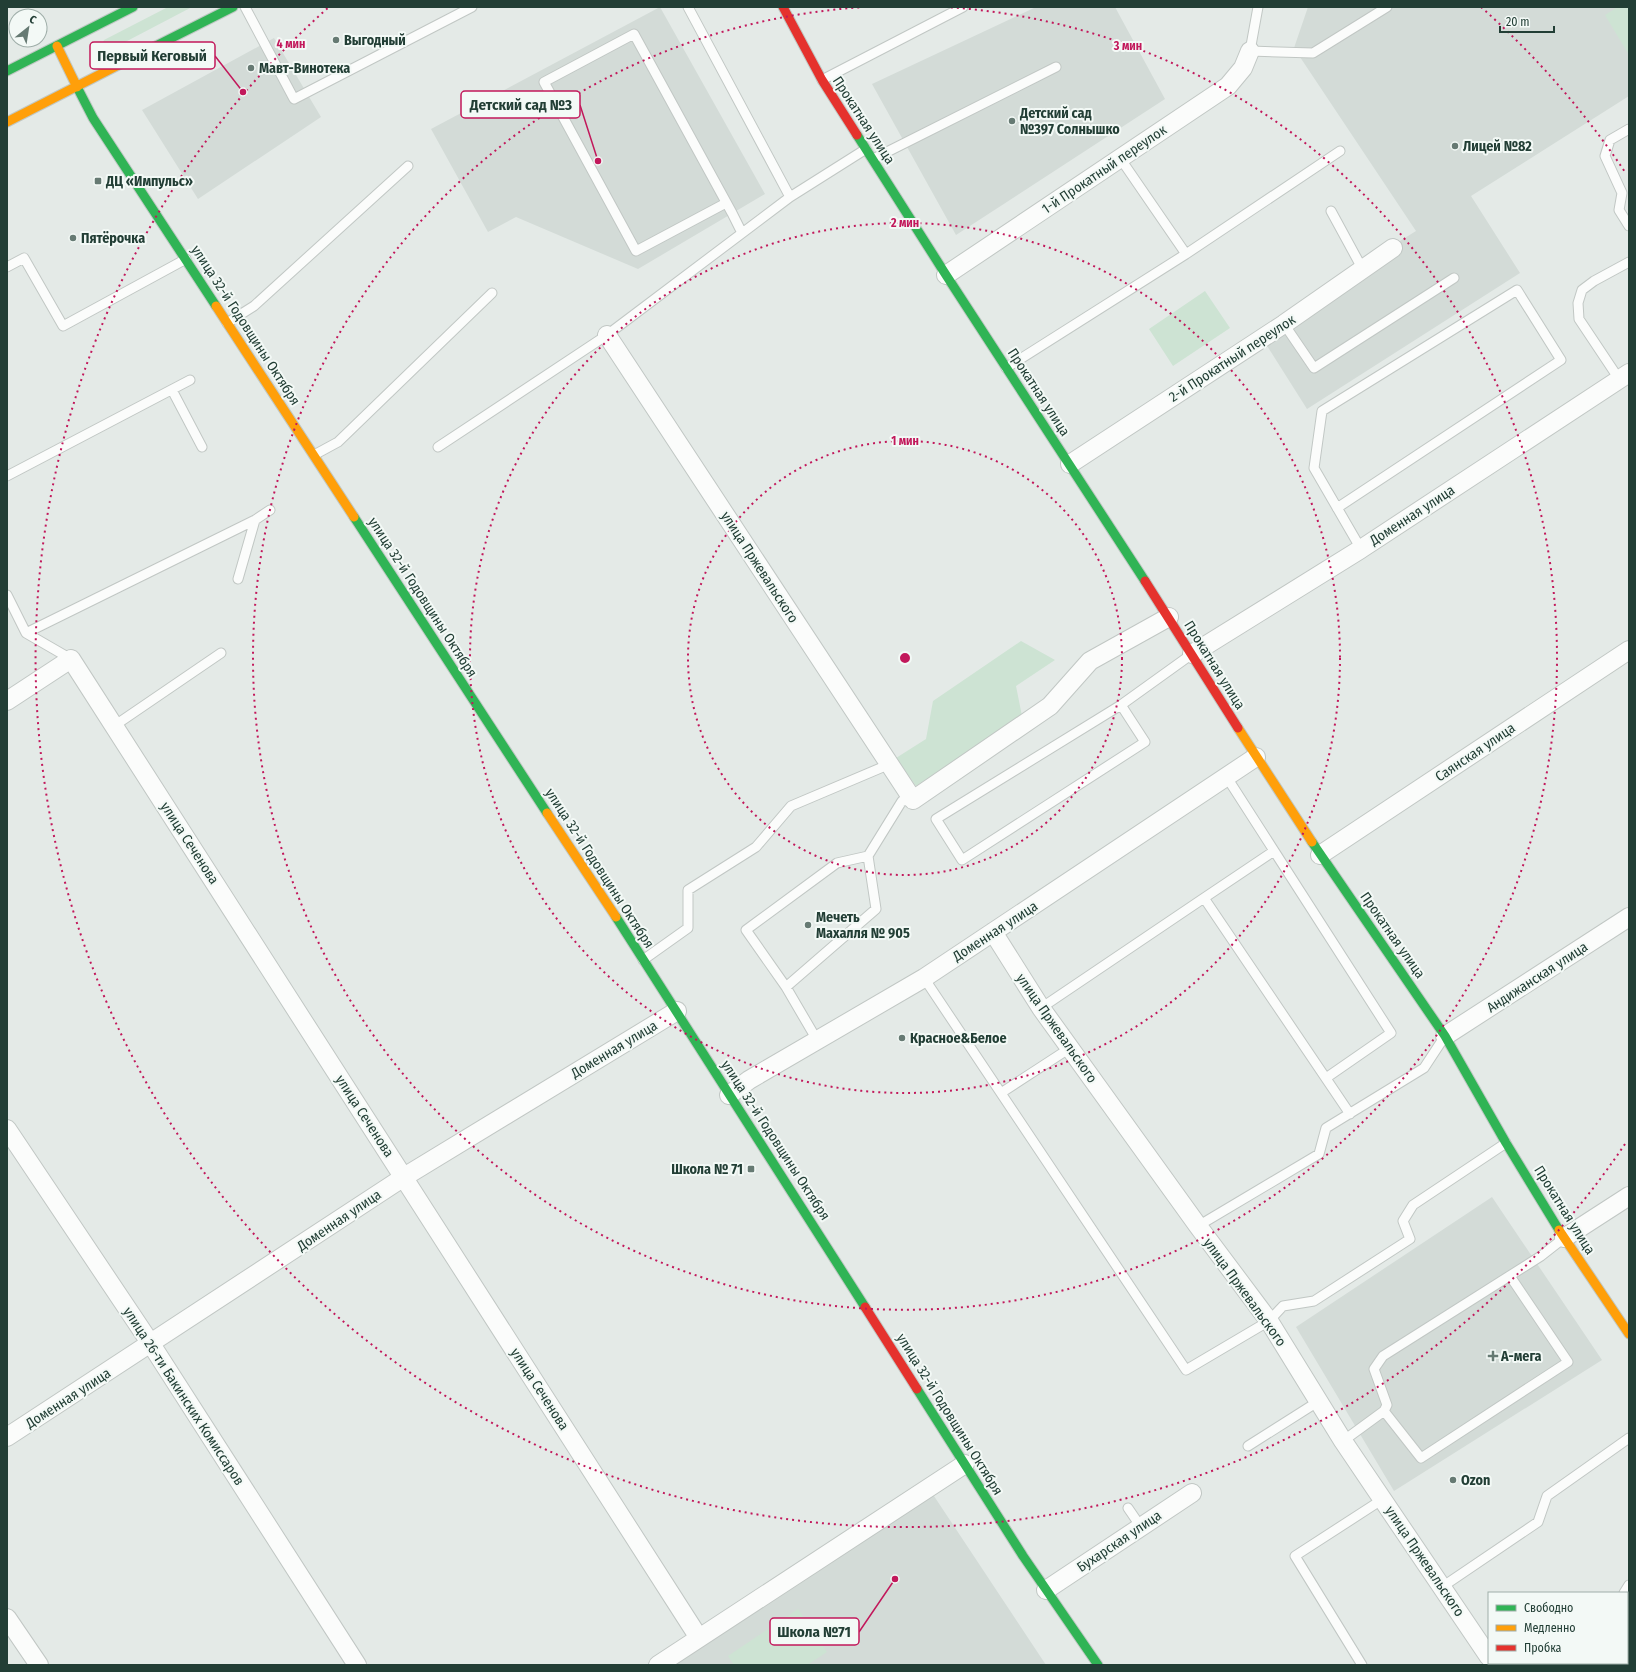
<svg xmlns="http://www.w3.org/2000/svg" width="1636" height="1672" font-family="'Fira Sans Condensed',sans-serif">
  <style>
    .built { fill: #d3dbd7 }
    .green { fill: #cde3d3 }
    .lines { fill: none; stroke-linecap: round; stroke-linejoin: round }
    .lane-casing { stroke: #c1c7c4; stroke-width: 11 }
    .street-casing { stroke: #c1c7c4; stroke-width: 20 }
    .fast-casing { stroke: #c0c8c4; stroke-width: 11 }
    .slow-casing { stroke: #c0c8c4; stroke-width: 11 }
    .jam-casing { stroke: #c0c8c4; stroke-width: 11 }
    .lane { stroke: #fbfcfb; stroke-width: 9 }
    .street { stroke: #fbfcfb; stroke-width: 18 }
    .fast { stroke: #30b455; stroke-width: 9 }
    .slow { stroke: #ff9f0a; stroke-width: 9 }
    .jam { stroke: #e5322d; stroke-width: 9 }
    .ring { fill: none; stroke: #c2185b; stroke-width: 2; stroke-dasharray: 2 4 }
    .poi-dot { fill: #667a73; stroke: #f3f9f6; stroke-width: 1.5 }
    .labels { text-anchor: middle; stroke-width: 4; stroke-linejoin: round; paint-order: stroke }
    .poi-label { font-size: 14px; font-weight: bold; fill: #223e35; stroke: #f3f9f6; text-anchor: start }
    .street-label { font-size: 14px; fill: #223e35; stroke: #f3f9f6 }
    .centre { fill: #c2185b; stroke: #f3f9f6; stroke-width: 2 }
    .ring-label { font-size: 12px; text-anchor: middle; font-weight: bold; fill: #c2185b; stroke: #f3f9f6; stroke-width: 4; stroke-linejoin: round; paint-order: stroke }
    .leader { fill: none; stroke: #c2185b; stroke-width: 1.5 }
    .callout-dot { fill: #c2185b; stroke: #f3f9f6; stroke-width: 1.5 }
    .callout { fill: #f3f9f6; stroke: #c2185b; stroke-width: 1.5 }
    .callout-label { font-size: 15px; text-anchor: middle; font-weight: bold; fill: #223e35 }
  </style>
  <rect width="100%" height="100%" fill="#e4eae7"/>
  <!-- built -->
  <path class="built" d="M660,7L765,194L638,269L516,217L488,232L431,129Z
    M1036,7H1115L1165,99L956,235L872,84Z
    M1308,7H1629V96L1471,196L1520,273L1307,409L1257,330L1416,231L1294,48Z
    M274,38L321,117L198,199L142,110Z
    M1492,1197L1602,1360L1394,1491L1296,1327Z
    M932,1493L1046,1665H671Z"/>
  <!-- green -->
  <path class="green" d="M168,7H192L108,51L99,50L104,40Z
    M1618,7H1629V55L1605,15Z
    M1205,291L1230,328L1173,366L1149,329Z
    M1021,641L1055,660L1016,686L1022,716L916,786L896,758L926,739L933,701Z
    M798,1609L827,1652L807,1665H734L728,1656Z"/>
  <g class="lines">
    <!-- lane casing -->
    <g class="lane-casing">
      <path id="lane" d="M245,7L294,99L472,7
        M688,7L790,197
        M1258,7L1250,51L1313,53L1387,7
        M822,80L963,7
        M1629,129L1610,140L1605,156L1622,193L1619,210L1629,226
        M1120,158L1186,254
        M873,159L1056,67
        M726,203L636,251L544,82L634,34L732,213L742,233
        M1331,211L1362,268
        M7,267L24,258L63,326L186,259
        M227,323L254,306L408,166
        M1284,324L1314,368L1454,278
        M1006,368L1186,254L1340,151
        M1619,379L1579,319L1578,303L1582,290L1594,281L1629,262
        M172,390L202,447
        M438,447L607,335L790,197L866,149
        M314,455L338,442L492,293
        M7,476L190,380
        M1337,508L1561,360L1517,290L1322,411L1314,468L1361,549
        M238,579L255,520
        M7,595L26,633L71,659
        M26,633L255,520L270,510
        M1121,705L1145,742L962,860L936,819L1121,705L1192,654
        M114,726L221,653
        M1226,776L1391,1033L1326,1078
        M1204,898L1274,851
        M643,960L688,928V890L756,847L791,806L890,764
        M924,978L1186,1370L1269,1321L1283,1306L1314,1301L1410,1239L1403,1221L1413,1205L1506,1143
        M786,987L746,930L837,863L868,856
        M1041,1008L1204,898L1350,1114
        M817,1040L786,987L876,909L868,856L902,801L913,800
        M1001,1093L1070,1048
        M1198,1226L1319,1154L1326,1128L1424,1068L1445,1036
        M1384,1411L1421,1458L1568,1362L1510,1276
        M1343,1441L1384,1411L1387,1405L1374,1369L1383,1356L1541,1256L1564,1238
        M1248,1446L1319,1401
        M1128,1508L1141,1527
        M1442,1587L1538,1522L1547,1496L1629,1438
        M1624,1593L1629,1585
        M1362,1665L1295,1556L1383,1499
        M1515,1665L1518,1663"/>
    </g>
    <!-- street casing -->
    <g class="street-casing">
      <path id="street" d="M946,275L1228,86L1243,68L1250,51
        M607,335L913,800L1050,706L1090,661L1169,617
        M1070,464L1284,324L1393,248
        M1192,654L1361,549L1629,373
        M7,701L71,659L699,1638
        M1320,855L1629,650
        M993,932L1041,1008L1198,1226L1269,1321L1343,1441L1489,1657
        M1445,1036L1629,917
        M729,1095L749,1080L924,978L1256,757
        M7,1129L151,1344L357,1665
        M1564,1238L1629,1196
        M7,1437L404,1177L677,1011
        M1046,1590L1192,1493
        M7,1618L39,1665
        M658,1665L965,1464"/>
    </g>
    <!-- fast casing -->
    <g class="fast-casing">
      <path id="fast" d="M136,56L233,7
        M7,71L133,7
        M77,87L93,118L216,306
        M857,135L946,275L1145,581
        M354,517L547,813
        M1312,842L1445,1036L1506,1143L1559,1230
        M616,917L865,1307
        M917,1389L1023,1556L1098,1665"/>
    </g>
    <!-- slow casing -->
    <g class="slow-casing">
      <path id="slow" d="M57,46L77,87
        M7,122L136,56
        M216,306L354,517
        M1238,728L1312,842
        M547,813L616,917
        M1559,1230L1629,1334"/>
    </g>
    <!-- jam casing -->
    <g class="jam-casing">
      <path id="jam" d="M783,7L822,80L857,135
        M1145,581L1238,728
        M865,1307L917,1389"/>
    </g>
    <!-- lane -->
    <use href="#lane" class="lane"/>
    <!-- street -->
    <use href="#street" class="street"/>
    <!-- fast -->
    <use href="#fast" class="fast"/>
    <!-- slow -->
    <use href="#slow" class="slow"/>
    <!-- jam -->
    <use href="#jam" class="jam"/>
  </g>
  <!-- distance rings -->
  <g class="ring">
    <circle cx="905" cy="658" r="217"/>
    <circle cx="905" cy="658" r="435"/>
    <path d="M945 7A652 652 0 1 1 865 7"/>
    <path d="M1625 1144A869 869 0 1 1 329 7M1481 7A869 869 0 0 1 1625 172"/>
  </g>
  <!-- markers -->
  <g class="poi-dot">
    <circle cx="336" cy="40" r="4"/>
    <circle cx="251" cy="68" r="4"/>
    <circle cx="1012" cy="121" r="4"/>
    <circle cx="1455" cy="146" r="4"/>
    <rect x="94" y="177" width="8" height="8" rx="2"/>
    <circle cx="73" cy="238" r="4"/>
    <circle cx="808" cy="925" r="4"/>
    <circle cx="902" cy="1038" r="4"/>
    <rect x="747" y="1165" width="8" height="8" rx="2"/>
    <path d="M1491 1350h4v4h4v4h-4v4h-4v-4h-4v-4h4z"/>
    <circle cx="1453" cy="1480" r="4"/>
  </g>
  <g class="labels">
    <!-- poi labels -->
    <g class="poi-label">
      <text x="344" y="45">Выгодный</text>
      <text x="259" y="73">Мавт-Винотека</text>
      <text x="1020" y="118">Детский сад<tspan x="1020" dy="16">№397 Солнышко</tspan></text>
      <text x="1463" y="151">Лицей №82</text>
      <text x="106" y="186">ДЦ «Импульс»</text>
      <text x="81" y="243">Пятёрочка</text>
      <text x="816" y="922">Мечеть<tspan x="816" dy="16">Махалля № 905</tspan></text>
      <text x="910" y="1043">Красное&amp;Белое</text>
      <text x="743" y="1174" text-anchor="end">Школа № 71</text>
      <text x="1501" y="1361">А-мега</text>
      <text x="1461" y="1485">Ozon</text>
    </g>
    <!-- street labels -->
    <g class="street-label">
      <text transform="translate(864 120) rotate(57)" y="5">Прокатная улица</text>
      <text transform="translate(1104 169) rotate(-34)" y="5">1-й Прокатный переулок</text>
      <text transform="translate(246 325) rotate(57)" y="5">улица 32-й Годовщины Октября</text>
      <text transform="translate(1232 358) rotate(-33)" y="5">2-й Прокатный переулок</text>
      <text transform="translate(1039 392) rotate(57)" y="5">Прокатная улица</text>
      <text transform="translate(1412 515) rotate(-33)" y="5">Доменная улица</text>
      <text transform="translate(760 567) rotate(57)" y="5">улица Пржевальского</text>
      <text transform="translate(423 597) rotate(57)" y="5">улица 32-й Годовщины Октября</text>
      <text transform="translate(1215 665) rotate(58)" y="5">Прокатная улица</text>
      <text transform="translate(1475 752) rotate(-34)" y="5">Саянская улица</text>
      <text transform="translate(190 843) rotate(57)" y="5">улица Сеченова</text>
      <text transform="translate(600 868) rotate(57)" y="5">улица 32-й Годовщины Октября</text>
      <text transform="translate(995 931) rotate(-33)" y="5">Доменная улица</text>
      <text transform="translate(1393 935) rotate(55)" y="5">Прокатная улица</text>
      <text transform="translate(1537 977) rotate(-33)" y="5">Андижанская улица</text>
      <text transform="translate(1057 1028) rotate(55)" y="5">улица Пржевальского</text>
      <text transform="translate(614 1049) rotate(-31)" y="5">Доменная улица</text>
      <text transform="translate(365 1116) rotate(57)" y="5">улица Сеченова</text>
      <text transform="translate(776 1140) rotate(57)" y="5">улица 32-й Годовщины Октября</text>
      <text transform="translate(1565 1210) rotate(58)" y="5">Прокатная улица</text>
      <text transform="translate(339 1220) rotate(-34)" y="5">Доменная улица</text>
      <text transform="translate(1245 1292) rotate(54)" y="5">улица Пржевальского</text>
      <text transform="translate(540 1389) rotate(57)" y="5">улица Сеченова</text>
      <text transform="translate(184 1396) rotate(57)" y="5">улица 26-ти Бакинских Комиссаров</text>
      <text transform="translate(68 1398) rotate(-33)" y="5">Доменная улица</text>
      <text transform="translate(950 1414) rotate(58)" y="5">улица 32-й Годовщины Октября</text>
      <text transform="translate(1119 1541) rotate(-34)" y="5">Бухарская улица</text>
      <text transform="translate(1425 1561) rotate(56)" y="5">улица Пржевальского</text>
    </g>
  </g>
  <circle cx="905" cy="658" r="6" class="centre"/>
  <g class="ring-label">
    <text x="291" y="48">4 мин</text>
    <text x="1128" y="50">3 мин</text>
    <text x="905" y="227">2 мин</text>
    <text x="905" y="445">1 мин</text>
  </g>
  <!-- callouts -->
  <path class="leader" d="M243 92L215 56M598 161L580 105M895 1579L859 1632"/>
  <g class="callout-dot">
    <circle cx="243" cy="92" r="4"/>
    <circle cx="598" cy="161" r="4"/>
    <circle cx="895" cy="1579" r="4"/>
  </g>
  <g class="callout">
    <rect x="90" y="42" width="125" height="27" rx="4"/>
    <rect x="461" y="91" width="119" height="27" rx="4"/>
    <rect x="770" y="1618" width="89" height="27" rx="4"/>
  </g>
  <g class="callout-label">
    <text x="152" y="61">Первый Кеговый</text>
    <text x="521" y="110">Детский сад №3</text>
    <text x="814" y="1637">Школа №71</text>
  </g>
  <!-- border -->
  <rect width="1636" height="1672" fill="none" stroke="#223e35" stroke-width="16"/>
  <!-- legend -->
  <rect x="1488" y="1592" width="140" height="72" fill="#f3f9f6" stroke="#9faea9"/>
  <rect x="1496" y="1605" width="20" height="6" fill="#30b455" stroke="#9faea9"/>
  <text x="1524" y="1612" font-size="12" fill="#223e35">Свободно</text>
  <rect x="1496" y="1625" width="20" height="6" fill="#ff9f0a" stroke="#9faea9"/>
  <text x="1524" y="1632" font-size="12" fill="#223e35">Медленно</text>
  <rect x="1496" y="1645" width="20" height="6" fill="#e5322d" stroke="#9faea9"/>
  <text x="1524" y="1652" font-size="12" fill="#223e35">Пробка</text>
  <!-- north arrow -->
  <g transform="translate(28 28) rotate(30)"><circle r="19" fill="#f3f9f6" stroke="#9faea9"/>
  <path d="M0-3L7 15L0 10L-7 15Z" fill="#667a73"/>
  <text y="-6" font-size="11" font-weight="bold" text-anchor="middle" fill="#223e35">С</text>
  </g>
  <!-- scale -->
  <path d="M1500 26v6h54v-6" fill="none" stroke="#223e35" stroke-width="2"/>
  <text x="1506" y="26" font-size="12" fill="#223e35" stroke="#f3f9f6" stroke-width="3" paint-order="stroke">20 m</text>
</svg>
